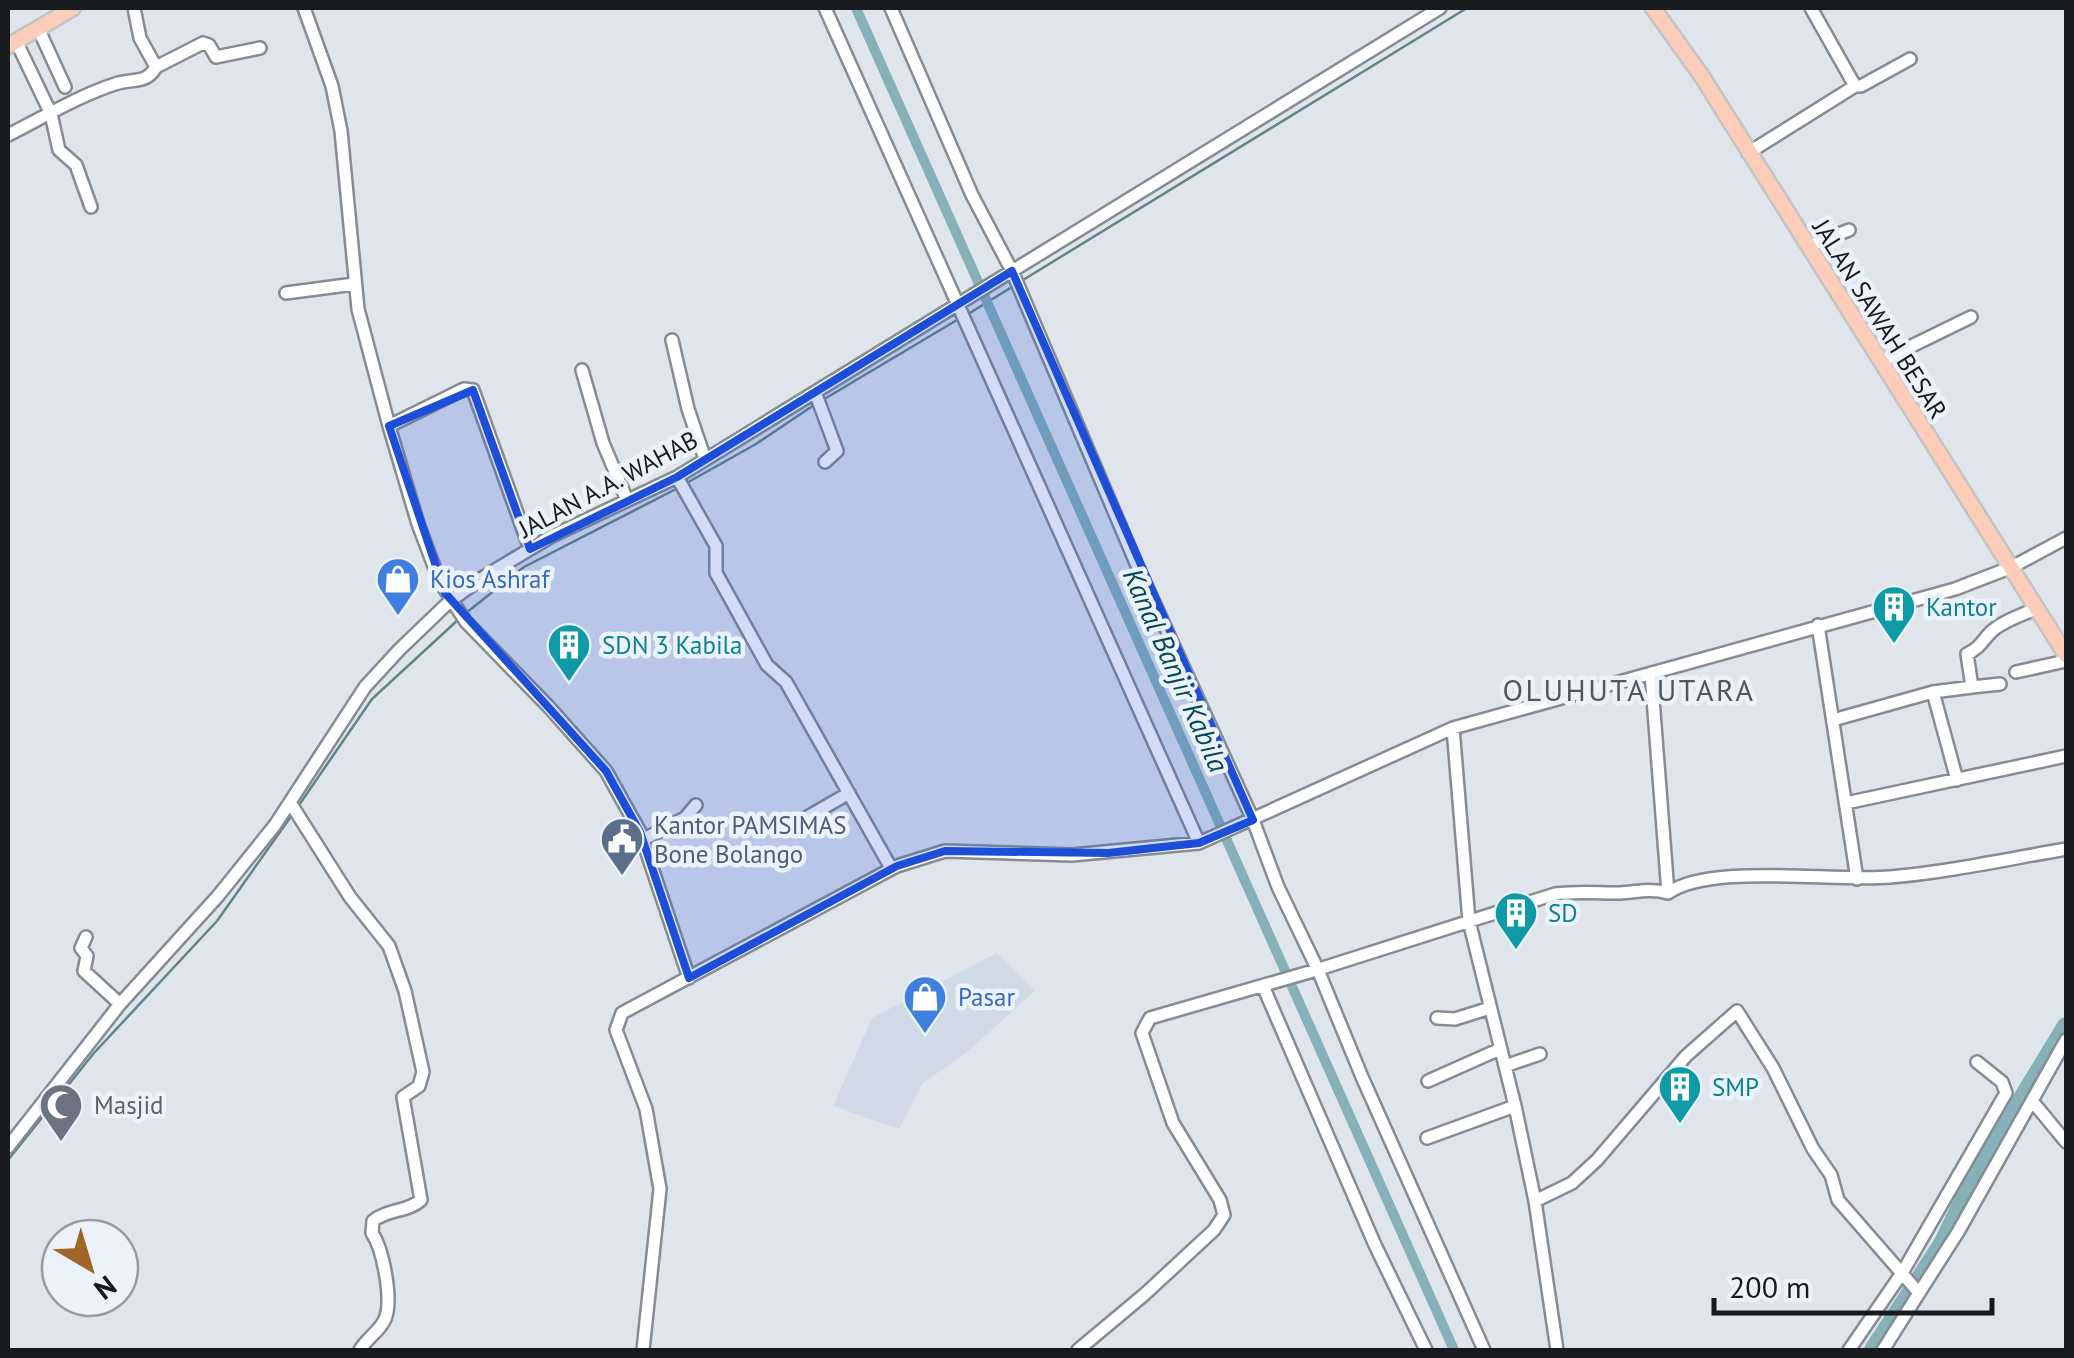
<svg xmlns="http://www.w3.org/2000/svg" width="2074" height="1358" font-family="'PT Sans',sans-serif">
  <style>
    .built { fill: #cfdae6 }
    .lines { fill: none; stroke-linecap: round; stroke-linejoin: round }
    .stream { stroke: #648489; stroke-width: 2.5 }
    .canal { stroke: #85b1b7; stroke-width: 10 }
    .river { stroke: #85b1b7; stroke-width: 18 }
    .minor-casing { stroke: #868c92; stroke-width: 16 }
    .major-casing { stroke: #c3c4c4; stroke-width: 19 }
    .minor { stroke: #fff; stroke-width: 11 }
    .major { stroke: #fecdb9; stroke-width: 14 }
    .marked { fill: #1d4ed8; fill-opacity: 0.2; stroke: #1d4ed8; stroke-width: 8; stroke-linejoin: round }
    .labels { text-anchor: middle; stroke-width: 9; stroke-linejoin: round; paint-order: stroke }
    .street-label { font-size: 25px; fill: #181b1d; stroke: #ecf2f9 }
    .shop-label { font-size: 25px; fill: #366cbe; stroke: #ecf2f9; text-anchor: start }
    .culture-label { font-size: 25px; fill: #0d838f; stroke: #ecf2f9; text-anchor: start }
    .service-label { font-size: 25px; fill: #4e5e75; stroke: #ecf2f9; text-anchor: start }
    .worship-label { font-size: 25px; fill: #5b616d; stroke: #ecf2f9; text-anchor: start }
    .water-label { font-size: 28px; font-style: italic; fill: #054a51; stroke: #ecf2f9 }
    .quarter-label { font-size: 30px; letter-spacing: 2.5px; fill: #52575c; stroke: #ecf2f9 }
  </style>
  <rect width="100%" height="100%" fill="#dfe5eb"/>
  <!-- built -->
  <path class="built" d="M997,953L1035,991L966,1053L923,1083L899,1129L833,1106L872,1018Z"/>
  <g class="lines">
    <!-- stream -->
    <path class="stream" d="M1023,280L1467,8
      M968,314L1012,287
      M821,401L957,320
      M685,484L756,444L814,405
      M466,613L524,567L678,488
      M297,808L372,699L460,618
      M8,1160L94,1053L217,921L292,815"/>
    <!-- canal -->
    <path class="canal" d="M856,8L1454,1350"/>
    <!-- river -->
    <path class="river" d="M1873,1350L1942,1244L1977,1172L2066,1026"/>
    <!-- minor casing -->
    <g class="minor-casing">
      <path id="minor" d="M134,8L140,38L156,67L203,43L209,45L216,57L260,48
        M304,8L332,86L341,131L358,309L389,426L418,524L440,582L466,622L548,706L606,771L640,832L689,978
        M825,8L1199,843
        M891,8L972,195L1012,271L1136,563L1253,820L1278,887L1318,970L1362,1077L1484,1350
        M38,28L65,87
        M16,41L51,114L59,150L76,165L91,207
        M1855,86H1861L1910,59
        M8,135C42,118 78,96 115,84C131,78 146,85 156,67
        M1748,153L1855,86L1811,8
        M1809,246L1849,230
        M286,293L354,284
        M672,340L688,409L705,459
        M1881,361L1971,317
        M582,370L603,443L627,500
        M815,392L837,451L825,462
        M389,426L464,389L473,390L530,549
        M677,477L716,546V573L720,580L767,665L786,682L891,868
        M1818,625L1857,879
        M2016,672L2066,661
        M1651,673L1668,893
        M1972,687L2000,684
        M1933,692L1957,780
        M1833,720L1933,692L1972,687L1967,654C1980,648 1982,641 1991,632C2002,621 2023,615 2037,608
        M1453,728L1469,921L1515,1106L1535,1201L1557,1350
        M1846,803L2066,756
        M291,804L350,897L389,946L405,991L423,1072L419,1086L403,1097L421,1200C408,1212 387,1209 373,1221L372,1233C383,1249 393,1300 385,1319C380,1331 367,1338 360,1350
        M787,829L849,793
        M642,840L685,818L696,805
        M86,937L81,948L87,956L84,971L120,1004
        M1263,986L1375,1245L1426,1350
        M1437,1018L1455,1019L1490,1008
        M1505,1066L1540,1054
        M1428,1081L1500,1049
        M2033,1102L2066,1142
        M1427,1138L1515,1106
        M8,1147L120,1004L218,896L275,825L365,687L399,650L450,601L482,578L552,536L677,477L1440,8
        M1535,1201L1572,1183L1597,1160L1686,1056L1737,1011L1773,1068L1813,1149L1831,1175L1838,1200L1919,1293L1958,1232L2066,1040
        M643,1350L660,1189L646,1109L616,1030L622,1013L897,866L945,851L1072,855L1199,843L1453,728L1955,589L2012,567L2066,538
        M1078,1350L1145,1294L1214,1230L1224,1215L1220,1200L1173,1123L1142,1033L1150,1018L1313,971L1555,894C1577,891 1598,893 1620,893C1637,892 1651,888 1668,893C1710,863 1833,882 1890,877C1949,872 2008,859 2066,849
        M1849,1350L1902,1273L2006,1093L2002,1082L1977,1062
        M1883,1350L1919,1293"/>
    </g>
    <!-- major casing -->
    <g class="major-casing">
      <path id="major" d="M1653,8L1701,75L2066,655
        M8,46L73,8"/>
    </g>
    <!-- minor -->
    <use href="#minor" class="minor"/>
    <!-- major -->
    <use href="#major" class="major"/>
  </g>
  <!-- marked area -->
  <path class="marked" d="M1012,271L1253,820L1199,843L1108,853L945,851L897,866L689,978L640,832L606,771L445,593L389,426L473,390L530,549L677,477Z"/>
  <!-- icons -->
  <defs>
    <g id="shop-pin" transform="scale(2.25)"><path d="M0 17L-7.5 6A9.5 9.5 0 1 1 7.5 6Z" fill="#3f7fe0" stroke="#ecf2f9"/><path d="M-5-2.5h2.3a2.7 3.5 0 0 1 5.4 0H5L5.5 6h-11ZM-1.5-2.5h3a1.5 2.3 0 0 0-3 0Z" fill="#fff"/></g>
    <g id="building-pin" transform="scale(2.25)"><path d="M0 17L-7.5 6A9.5 9.5 0 1 1 7.5 6Z" fill="#0f9aa8" stroke="#ecf2f9"/><path d="M-4-6H4V6H1V3H-1V6H-4ZM-2.5-4.3h1.7v1.8h-1.7ZM.8-4.3h1.7v1.8H.8ZM-2.5-1h1.7V.8h-1.7ZM.8-1h1.7V.8H.8Z" fill="#fff"/></g>
    <g id="civic-pin" transform="scale(2.25)"><path d="M0 17L-7.5 6A9.5 9.5 0 1 1 7.5 6Z" fill="#5c6f8a" stroke="#ecf2f9"/><path d="M-.6-6.5H3V-4.5H.6V-3L4-1V1h2V6H-6V1h2V-1L-.6-3ZM-1.2 2.5V6h2.4V2.5Z" fill="#fff"/></g>
    <g id="mosque-pin" transform="scale(2.25)"><path d="M0 17L-7.5 6A9.5 9.5 0 1 1 7.5 6Z" fill="#6b7280" stroke="#ecf2f9"/><path d="M3.5-4.9A6 6 0 1 0 3.5 4.9A5 5 0 1 1 3.5-4.9Z" fill="#fff"/></g>
  </defs>
  <g fill-rule="evenodd">
    <use href="#shop-pin" x="398" y="579"/>
    <use href="#building-pin" x="1894" y="607"/>
    <use href="#building-pin" x="569" y="645"/>
    <use href="#civic-pin" x="622" y="839"/>
    <use href="#building-pin" x="1516" y="913"/>
    <use href="#shop-pin" x="925" y="997"/>
    <use href="#building-pin" x="1680" y="1087"/>
    <use href="#mosque-pin" x="61" y="1105"/>
  </g>
  <g class="labels">
    <!-- street labels -->
    <g class="street-label">
      <text transform="translate(1880 319) rotate(58)" y="9">JALAN SAWAH BESAR</text>
      <text transform="translate(608 484) rotate(-28)" y="9">JALAN A.A. WAHAB</text>
    </g>
    <!-- shop labels -->
    <g class="shop-label">
      <text x="430" y="588">Kios Ashraf</text>
      <text x="958" y="1006">Pasar</text>
    </g>
    <!-- culture labels -->
    <g class="culture-label">
      <text x="1926" y="616">Kantor</text>
      <text x="602" y="654">SDN 3 Kabila</text>
      <text x="1548" y="922">SD</text>
      <text x="1712" y="1096">SMP</text>
    </g>
    <!-- service labels -->
    <g class="service-label">
      <text x="654" y="834">Kantor PAMSIMAS<tspan x="654" dy="29">Bone Bolango</tspan></text>
    </g>
    <!-- worship labels -->
    <g class="worship-label">
      <text x="94" y="1114">Masjid</text>
    </g>
    <!-- water labels -->
    <g class="water-label">
      <text transform="translate(1176 670) rotate(66)" y="10">Kanal Banjir Kabila</text>
    </g>
    <!-- quarter labels -->
    <g class="quarter-label">
      <text x="1629" y="701">OLUHUTA UTARA</text>
    </g>
  </g>
  <!-- border -->
  <rect width="2074" height="1358" fill="none" stroke="#181b1d" stroke-width="20"/>
  <!-- north arrow -->
  <g transform="translate(90 1268) rotate(142)"><circle r="48" fill="#ecf2f9" stroke="#979ca1" stroke-width="2.5"/>
  <path d="M0-8L18 38L0 25L-18 38Z" fill="#a16527"/>
  <text y="-15" font-size="28" font-weight="bold" text-anchor="middle" fill="#181b1d">N</text>
  </g>
  <!-- scale -->
  <path d="M1714 1298v15h278v-15" fill="none" stroke="#181b1d" stroke-width="5"/>
  <text x="1729" y="1298" font-size="30" fill="#181b1d" stroke="#ecf2f9" stroke-width="8" paint-order="stroke">200 m</text>
</svg>
